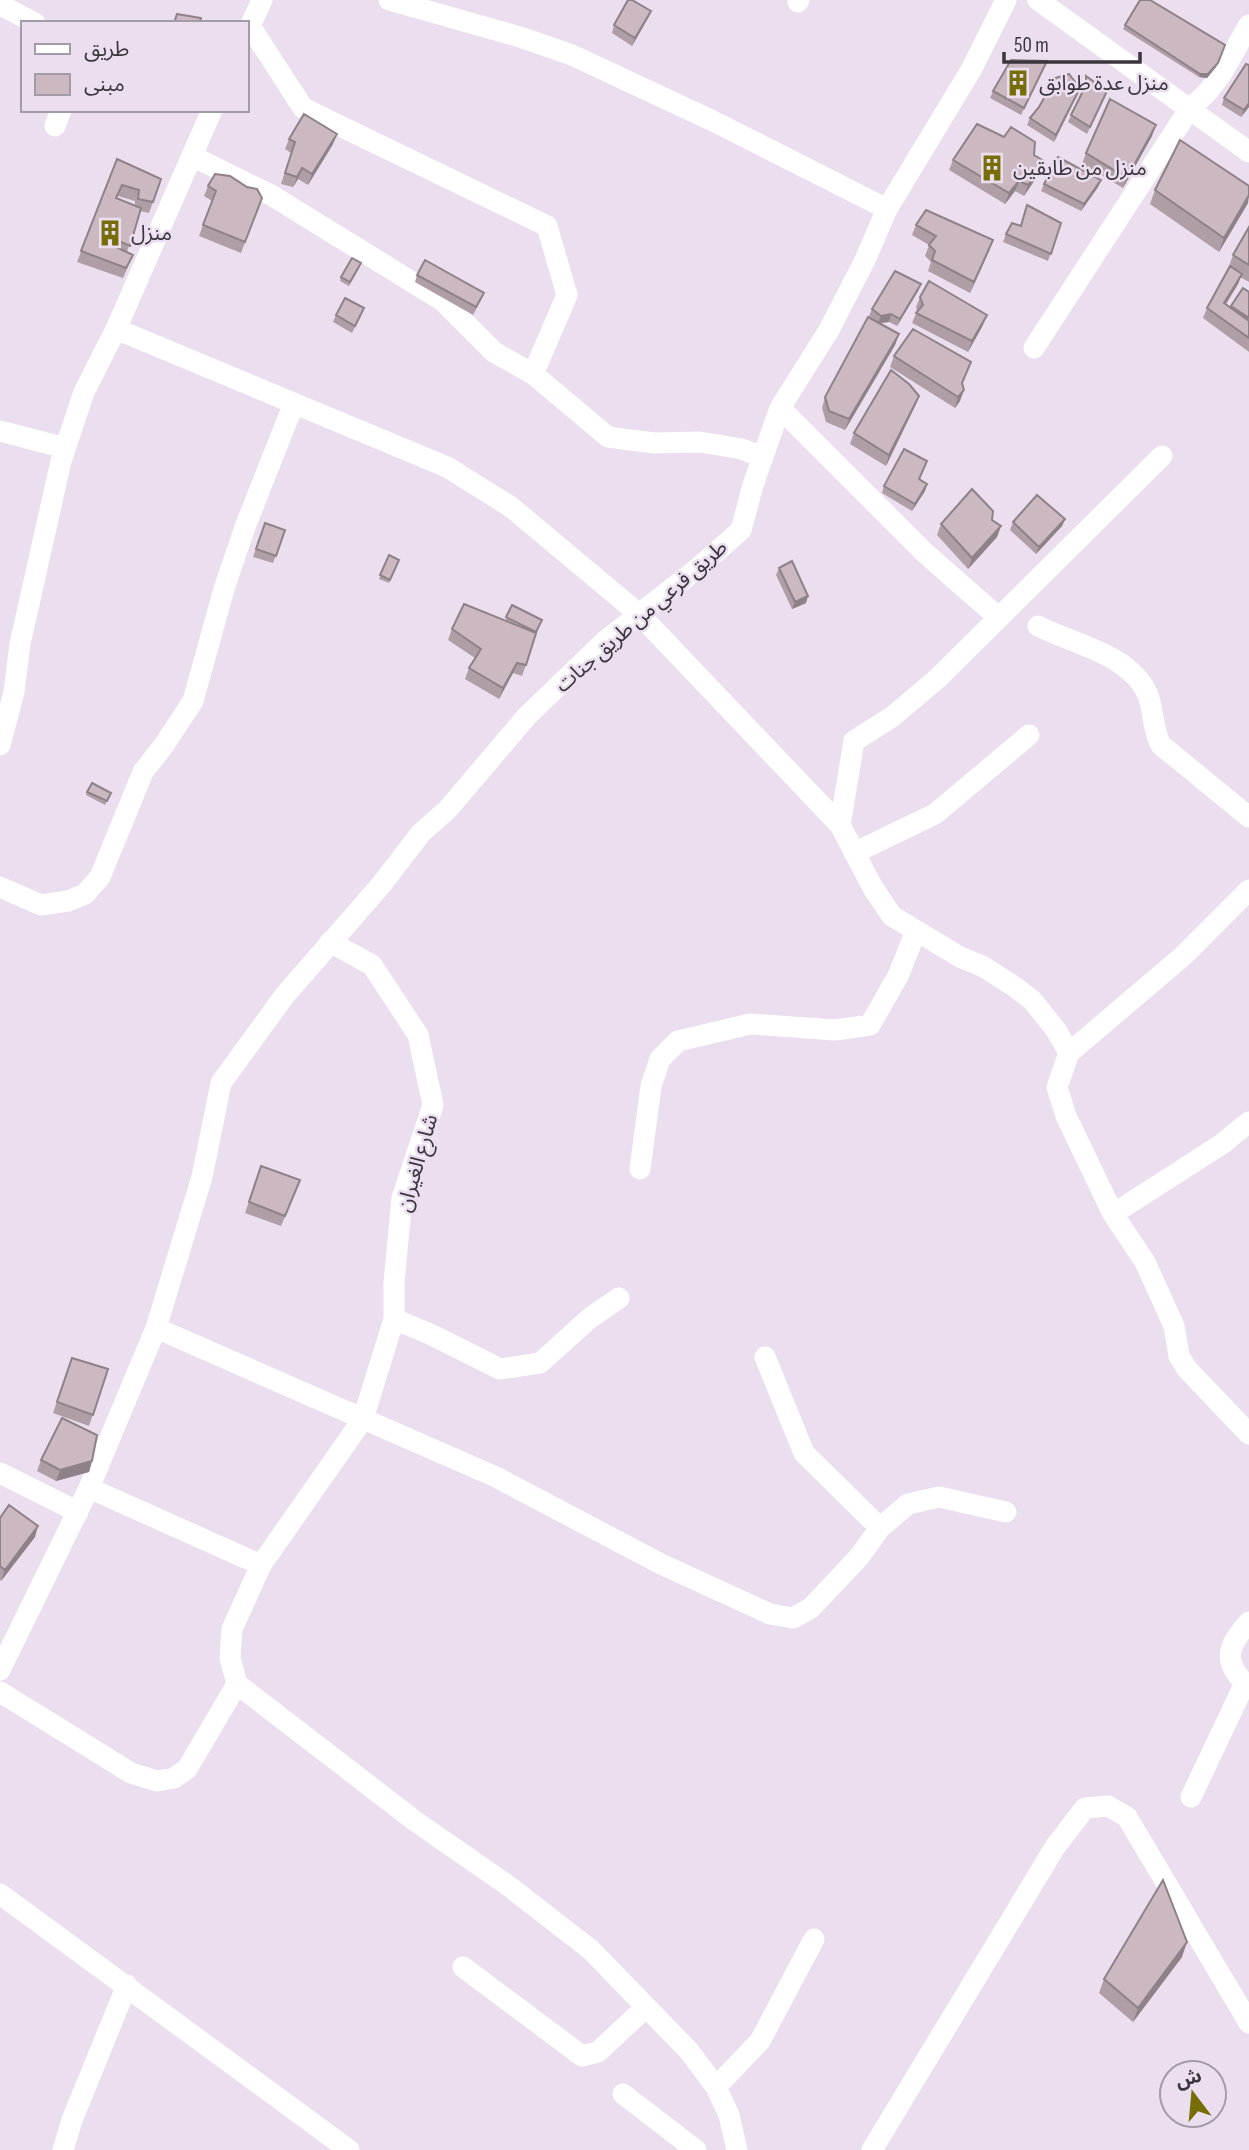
<svg xmlns="http://www.w3.org/2000/svg" width="1249" height="2150" font-family="'Sofia Sans Condensed','Noto Sans Arabic',sans-serif">
  <style>
    .lines { fill: none; stroke-linecap: round; stroke-linejoin: round }
    .minor { stroke: #fff; stroke-width: 21 }
    .wall { fill: #af9ea6; fill-rule: evenodd }
    .shaded-wall { fill: #8e8187 }
    .building { fill: #cbb8c1; stroke: #8e8187; stroke-width: 2 }
    .labels { text-anchor: middle; stroke-width: 5; stroke-linejoin: round; paint-order: stroke }
    .poi-label { font-size: 21px; fill: #3b363d; stroke: #eadeef; text-anchor: start }
    .street-label { font-size: 21px; fill: #3b363d; stroke: #eadeef }
  </style>
  <rect width="100%" height="100%" fill="#eadeef"/>
  <g class="lines">
    <!-- minor -->
    <path class="minor" d="M389,0L520,37L572,55L713,121L887,209
      M1038,0L1249,152
      M798,2L799,0
      M0,5L35,23
      M250,26L303,108L547,226L567,295L533,374
      M247,33L262,0
      M55,126L61,110
      M192,156L271,195L443,301L494,352L533,374L608,437L654,443L700,442L742,449L762,457
      M116,329L447,467L511,507L639,614L840,825
      M1034,348L1190,108C1219,87 1231,55 1249,25
      M780,408L925,553L999,618
      M0,431L65,448
      M1162,456L938,678L892,717L854,741L840,825L873,888L892,916L960,957L984,967L1015,987L1032,1000L1056,1030L1069,1053L1057,1087L1066,1116L1113,1214L1145,1262L1174,1326L1179,1356L1187,1369L1249,1434
      M1038,626C1073,644 1129,654 1147,693C1155,711 1151,727 1161,745L1249,817
      M0,745L14,692L20,644L61,461L84,392L116,329L212,110
      M854,853L935,814L1029,735
      M0,887L41,905L68,901L85,894L100,877L143,772L164,745L193,701L224,589L245,527L294,403
      M1069,1053L1183,956L1249,890
      M640,1169L651,1086L660,1059L678,1041L750,1024L835,1030L870,1025L898,976L916,931
      M1113,1214L1222,1144L1249,1122
      M394,1319L430,1334L500,1369L540,1363L590,1318L619,1298
      M156,1328L496,1477L661,1564L770,1614L793,1618L811,1608L859,1557L880,1528L908,1504L939,1497L1006,1512
      M765,1357L804,1453L880,1528
      M0,1473L78,1512
      M89,1488L261,1565L232,1629L230,1658L237,1684L415,1821L510,1887L591,1950L689,2051L716,2087L729,2115L737,2150
      M261,1565L363,1419L394,1319V1283L402,1198L433,1105L418,1035L372,965L330,942
      M1249,1622C1226,1648 1222,1661 1249,1688
      M0,1670L89,1488L156,1328L202,1177L221,1083L285,995L381,885L421,833L448,809L527,716L605,641L698,568L741,530L753,485L780,408L829,330L865,260L887,209L971,70L1006,0
      M0,1692L131,1773L157,1781L174,1778L187,1769L237,1684
      M1191,1797L1245,1683
      M0,1894L349,2150
      M463,1967L582,2056L598,2052L645,2008
      M716,2087L760,2041L814,1939
      M623,2094L696,2150
      M63,2150L72,2120L127,1985
      M872,2150L1055,1847L1085,1808L1108,1806L1127,1817L1249,2023"/>
  </g>
  <!-- wall -->
  <path class="wall" d="M651,11L648,18L632,46L612,33L614,25Z
    M1125,25L1216,67L1207,78L1199,77L1123,29Z
    M1047,61L1021,115L990,98L993,91Z
    M1086,76L1107,91L1087,134L1068,122L1083,90L1084,83Z
    M1080,88L1054,142L1027,125L1030,118Z
    M1224,98L1249,107L1241,117L1222,105Z
    M337,134L333,144L308,185L298,179L293,187L281,184L291,153L285,149L289,139Z
    M1152,136L1123,188L1082,164L1086,153Z
    M1034,155L1040,172L1024,196L1015,191L1005,204L949,170L953,160Z
    M117,159L161,179L149,213L140,211L127,252L133,255L123,278L77,262ZM118,196L135,201V206L117,199Z
    M1101,180L1098,187L1081,211L1041,191L1044,184Z
    M208,186L262,198L241,253L199,236L212,201L204,196Z
    M1155,190L1248,203L1219,252L1150,204Z
    M1027,205L1061,223L1048,261L1003,242L1006,234L1020,226Z
    M916,225L989,251L970,293L928,271L931,262L925,256L929,245L912,235Z
    M1249,227V282L1240,277L1238,284L1225,304L1230,308L1231,306L1249,292V352L1203,318L1207,308L1228,269L1233,255Z
    M360,267L349,286L340,281L341,277Z
    M417,275L484,293L481,300L473,315L415,282Z
    M918,291L897,326L889,322L880,323L899,334L895,345L845,430L826,422L822,408L825,397L873,319L869,316L872,309Z
    M920,297L983,325L968,352L912,323L917,311L916,307Z
    M364,308L352,333L333,322L336,315Z
    M894,356L962,384L960,401L955,408L890,367Z
    M919,396L915,406L886,466L850,444L854,433Z
    M924,468L919,480L927,484L925,491L912,511L882,493L884,486Z
    M1065,519L1062,526L1036,554L1010,530L1013,522Z
    M992,520L1001,526L997,537L968,569L937,535L941,524Z
    M265,523L285,530L273,563L253,557Z
    M389,555L399,560L389,583L379,579Z
    M779,568L806,603L792,609L776,575Z
    M512,605L539,627L522,676L513,673L499,699L465,679L469,668L475,658L448,640L452,629L505,621Z
    M87,792L111,793L105,805L86,795Z
    M261,1166L296,1191L281,1226L245,1213Z
    M72,1358L108,1369L89,1426L53,1413Z
    M41,1460L92,1461L89,1472L56,1481L37,1471Z
    M0,1518L35,1537L1,1581L0,1580Z
    M1182,1957L1133,2022L1099,1993L1104,1979Z"/>
  <!-- shaded-wall -->
  <path class="shaded-wall" d="M651,11L648,18L632,46L635,38Z
    M1225,45L1216,67L1207,78L1199,77L1200,74Z
    M1080,88L1077,95L1054,142L1056,135Z
    M1249,103V107L1241,117L1244,110Z
    M1156,125L1152,136L1123,188L1127,178Z
    M337,134L333,144L308,185L312,174Z
    M1044,161L1040,172L1024,196L1028,185Z
    M302,168L298,179L293,187L297,177Z
    M1101,180L1098,187L1081,211L1084,204Z
    M1019,181L1015,191L1005,204L1009,193Z
    M1249,195L1248,203L1219,252L1224,238Z
    M993,240L989,251L970,293L974,282Z
    M1242,274L1238,284L1220,314L1224,303Z
    M921,284L918,291L897,326L900,319Z
    M891,314L889,322L878,323L881,316Z
    M987,315L983,325L968,352L972,341Z
    M899,334L895,345L845,430L849,419Z
    M964,390L960,401L955,408L958,397Z
    M919,396L915,406L886,466L889,455Z
    M927,484L925,491L912,511L915,504Z
    M1065,519L1062,526L1036,554L1039,547Z
    M1001,526L997,537L968,569L972,558Z
    M808,596L806,603L792,609L795,602Z
    M517,663L513,673L499,699L503,688Z
    M92,1461L89,1472L56,1481L60,1470Z
    M38,1526L35,1537L1,1581L5,1570Z
    M1187,1942L1182,1957L1133,2022L1138,2008Z"/>
  <!-- building -->
  <path class="building" d="M628,0H632L651,11L635,38L614,25Z
    M1140,0H1150L1225,45L1218,63L1208,74H1200L1125,25Z
    M177,14L201,18L200,23H174Z
    M1011,60L1047,61L1024,108L993,91Z
    M1246,64L1249,65V103L1244,110L1224,98Z
    M1069,74L1080,88L1056,135L1030,118L1039,107L1055,78Z
    M1086,76L1107,91L1090,127L1071,115L1086,85Z
    M1110,99L1156,125L1127,178L1086,153Z
    M304,114L337,134L312,174L302,168L297,177L285,173L295,142L289,139Z
    M977,124L1004,137L1011,127L1035,142L1034,155L1044,161L1028,185L1019,181L1009,193L953,160Z
    M1180,140L1249,186V195L1224,238L1155,190Z
    M1058,157L1101,180L1084,204L1044,184Z
    M117,159L161,179L153,202L138,199L139,190L122,185L116,198L141,208L130,246L107,236L105,242L133,255L126,268L81,251Z
    M215,174L230,176L247,187L257,189L262,198L245,242L203,225L216,191L208,186Z
    M1027,205L1061,223L1051,254L1006,234L1012,223L1021,226Z
    M926,210L993,240L974,282L932,260L935,251L929,245L936,236L916,225Z
    M1249,227V265L1233,255Z
    M352,258L361,263L350,282L341,277Z
    M425,260L484,293L476,307L417,275Z
    M1230,266L1242,274L1224,303L1249,321V338L1207,308Z
    M895,271L921,284L900,319L891,314L881,316L872,309Z
    M929,281L987,315L972,341L916,313L923,305L920,297Z
    M1243,288L1249,292V318L1231,306Z
    M345,298L364,308L355,326L336,315Z
    M868,317L899,334L849,419L829,411L825,397Z
    M913,329L971,362L962,383L964,390L958,397L894,356Z
    M891,370L909,384L919,396L889,455L854,433Z
    M904,449L927,461L919,479L927,484L915,504L884,486Z
    M972,489L993,511L992,520L1001,526L972,558L941,524Z
    M1037,495L1065,519L1039,547L1013,522Z
    M265,523L285,530L276,556L256,549Z
    M389,555L399,560L390,580L380,575Z
    M792,561L808,596L795,602L779,568Z
    M464,604L536,633L526,665L517,663L503,688L469,668L481,649L452,629Z
    M512,605L542,620L536,632L506,617Z
    M92,783L111,793L107,801L87,792Z
    M261,1166L300,1180L285,1216L249,1202Z
    M72,1358L108,1369L93,1415L57,1402Z
    M62,1418L97,1435L92,1461L60,1470L41,1460Z
    M9,1505L38,1526L5,1570L0,1566V1518Z
    M1163,1880L1187,1942L1138,2008L1104,1979Z"/>
  <!-- icons -->
  <defs>
    <g id="building-bare" transform="scale(2.1)"><path d="M-4-6H4V6H1V3H-1V6H-4ZM-2.5-4.3h1.7v1.8h-1.7ZM.8-4.3h1.7v1.8H.8ZM-2.5-1h1.7V.8h-1.7ZM.8-1h1.7V.8H.8Z" fill="#766c08" stroke="#eadeef" stroke-width="2.5" paint-order="stroke"/></g>
  </defs>
  <g fill-rule="evenodd">
    <use href="#building-bare" x="1018" y="83"/>
    <use href="#building-bare" x="992" y="168"/>
    <use href="#building-bare" x="110" y="233"/>
  </g>
  <g class="labels">
    <!-- poi labels -->
    <g class="poi-label">
      <text x="1039" y="90">منزل عدة طوابق</text>
      <text x="1013" y="175">منزل من طابقين</text>
      <text x="131" y="240">منزل</text>
    </g>
    <!-- street labels -->
    <g class="street-label">
      <text transform="translate(641 616) rotate(-41)" y="7">طريق فرعي من طريق جنات</text>
      <text transform="translate(417 1163) rotate(-74)" y="7">شارع الغيران</text>
    </g>
  </g>
  <!-- legend -->
  <rect x="21" y="21" width="228" height="91" fill="#eadeef" stroke="#a49ba8" stroke-width="2"/>
  <rect x="35" y="44" width="35" height="10" fill="#ffffff" stroke="#a49ba8" stroke-width="2"/>
  <text x="84" y="56" font-size="21" fill="#3b363d">طريق</text>
  <rect x="35" y="74" width="35" height="21" fill="#cbb8c1" stroke="#a49ba8" stroke-width="2"/>
  <text x="84" y="91" font-size="21" fill="#3b363d">مبنى</text>
  <!-- north arrow -->
  <g transform="translate(1193 2094) rotate(344)"><circle r="33" fill="#eadeef" stroke="#a49ba8" stroke-width="2"/>
  <path d="M0-5L12 26L0 18L-12 26Z" fill="#766c08"/>
  <text y="-10" font-size="19" font-weight="bold" text-anchor="middle" fill="#3b363d">ش</text>
  </g>
  <!-- scale -->
  <path d="M1004 52v10h136v-10" fill="none" stroke="#3b363d" stroke-width="3.5"/>
  <text x="1014" y="52" font-size="21" fill="#3b363d" stroke="#eadeef" stroke-width="5" paint-order="stroke">50 m</text>
</svg>
